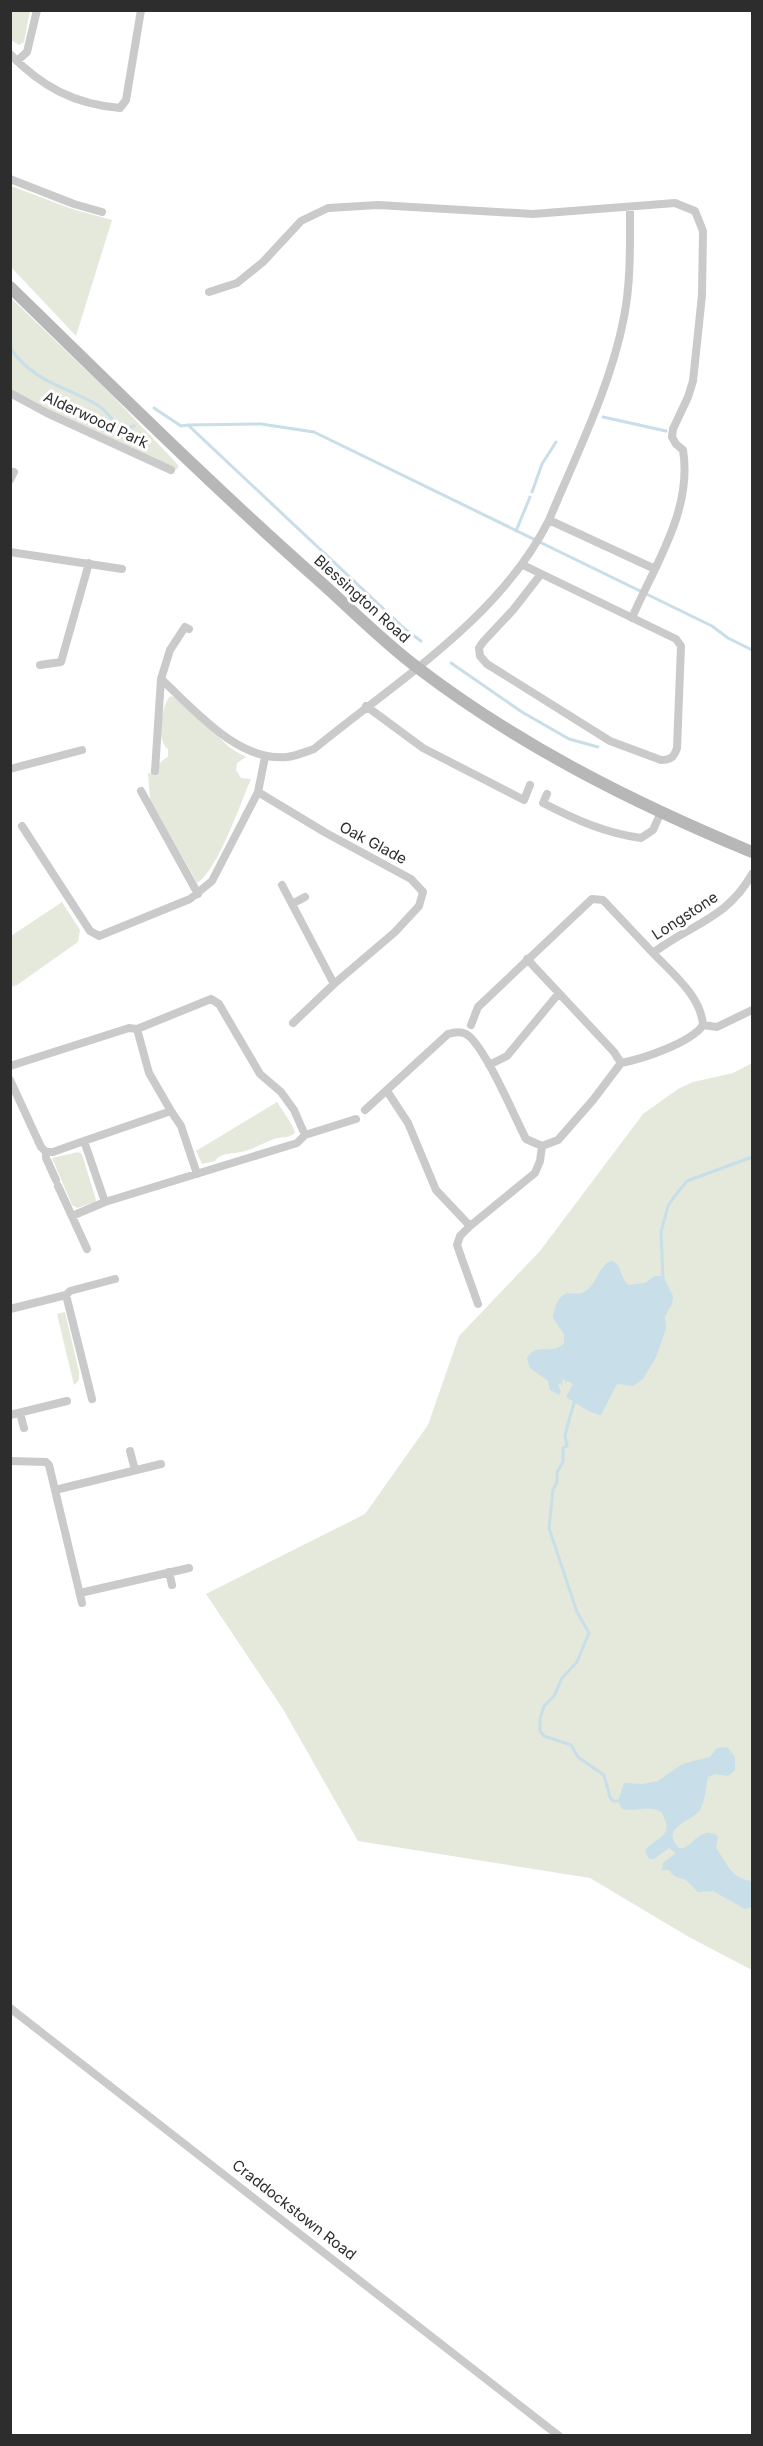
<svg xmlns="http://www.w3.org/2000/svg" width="763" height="2446" viewBox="0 0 763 2446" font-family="Inter,sans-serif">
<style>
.green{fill:#e4e9db}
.water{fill:#c8dee8}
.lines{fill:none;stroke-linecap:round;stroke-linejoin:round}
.stream{stroke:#c8dee8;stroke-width:3}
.street{stroke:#cacaca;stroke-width:8}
.secondary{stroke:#b7b7b7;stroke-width:12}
.labels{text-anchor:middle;stroke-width:6;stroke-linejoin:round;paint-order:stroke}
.street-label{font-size:15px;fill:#2d2d2d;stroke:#fff}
</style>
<rect width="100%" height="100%" fill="#fff"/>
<path class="green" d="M11 10 30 11 24 42 19 45 11 40Z
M11 186 72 209 112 220 76 336 11 267Z
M10 297 111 394 179 466 176 470 47 411 11 390Z
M170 696C189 699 212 731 226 744 232 750 239 753 246 757L237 763 236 770 241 778 251 779C241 802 217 872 197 883L150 799 148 774C157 769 159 761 168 757V749C156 741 161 707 170 696Z
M62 902 80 930 78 942 17 985 11 987V936Z
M752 1063V1970L689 1937 590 1878 358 1841 283 1709 206 1594 365 1514 428 1425 459 1336 540 1251 643 1114 678 1089 693 1082 733 1073Z
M277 1102 292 1125 295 1133C289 1138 284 1137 277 1138 264 1142 255 1149 241 1152 232 1154 222 1152 215 1161L202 1164 196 1151Z
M78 1152 82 1154 96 1200 95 1202 77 1208 72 1205 52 1158Z
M65 1312 79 1372V1380L74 1385 57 1314Z"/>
<path class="water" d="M611 1261C623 1263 619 1279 629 1285L645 1283 655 1276H663L673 1296 672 1304 665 1316 666 1329 656 1357 643 1379 633 1386 617 1384 601 1415C589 1414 577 1403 566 1397L573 1384 567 1381 565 1384V1379L562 1381V1386L560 1383 558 1385 561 1391 559 1395 550 1390 548 1381 530 1368 527 1359C535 1341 549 1356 564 1344V1334L553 1318C554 1311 556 1301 562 1296 568 1290 577 1296 584 1292 598 1284 597 1267 611 1261Z
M727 1747 735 1757V1770L728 1776 715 1774 708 1777C706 1787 705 1801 700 1810 691 1822 659 1828 679 1848H684C696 1842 702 1826 718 1836L716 1848C727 1863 731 1879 752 1881V1907L745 1909 713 1891 698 1892 686 1880 674 1876 669 1870H662L663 1863 676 1853 669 1848 654 1859H649L645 1851C655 1836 677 1838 661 1812 648 1804 636 1813 622 1809L618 1801 624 1783 643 1784 658 1781 682 1764 710 1757 717 1748Z"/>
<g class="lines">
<path class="stream" d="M10 348C36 384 64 385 99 406 107 411 113 422 121 429L134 426
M154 408 181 426 188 425 406 630 421 641
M603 417 666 431
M188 425 261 424 314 432 712 626 728 638 752 650
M532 492 542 464 556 442
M516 531 530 497
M451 663 522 712 569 739 598 747
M663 1279 661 1232 668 1206 674 1197 687 1181 752 1157
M575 1399 565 1435 567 1446 563 1448V1462L557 1472V1482L553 1490 549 1528 577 1612 589 1633 577 1662 562 1678 554 1696 544 1706 540 1719V1731L544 1736 571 1745 578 1757 604 1775 610 1797 613 1801H621"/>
<path class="street" d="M10 54C42 87 74 104 120 108L126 100 141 10
M17 61 27 52 37 10
M10 179 74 204 102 212
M630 207C630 244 631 281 624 317 611 386 576 455 549 520L655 569
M209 292 237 283 263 262 301 221 328 208 378 205 533 214 675 203 695 211 703 231 702 295 693 381 688 397 673 429 672 437 676 444 683 450C693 510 654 566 632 618
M10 393 47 413 171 470
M10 480 14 472
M10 552 122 569
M523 565 676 639 681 646 677 748C674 757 671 760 661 760L610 741 487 664 480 656 479 648 483 642 513 610 541 574
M189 629 185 627 170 650 161 679C195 710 238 762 287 757 296 756 305 752 314 749 397 681 500 618 549 520
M40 665 61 662 89 563
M366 706 423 748 524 800 530 785
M10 769 82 750
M155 771 161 679
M141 791 198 894
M258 792 326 833 411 879 423 892 419 906 395 932 334 984 293 1023
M547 794 543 803C576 820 605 833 641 838L653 830 661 812
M22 826 90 931 99 936 190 899 212 881 258 792 265 757
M752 874C727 919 691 924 653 953 672 973 701 996 703 1025L717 1027 752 1010
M282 885 334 984
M292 904 305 897
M527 959 614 1052 621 1063
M471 1025 478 1007 592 899 603 900 653 953
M137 1029 149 1073 171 1111
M489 1065 507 1056 559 993
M10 1066 129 1028 137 1029 211 999 219 1004 260 1074 281 1092 294 1110 305 1135 297 1143 105 1202 84 1141 53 1152H46
M10 1080 41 1147 46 1152V1158L56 1180
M387 1091 408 1123 436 1190 470 1226 460 1236 457 1245 478 1304
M365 1110 448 1034C454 1032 460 1031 466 1034 484 1044 515 1118 526 1139L542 1146
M305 1135 356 1119
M84 1141 171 1111 181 1126 197 1174
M58 1186 87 1249
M72 1216 105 1202
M470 1226 535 1173 540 1161 542 1146 558 1140 593 1100 621 1063C642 1059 691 1043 703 1025
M66 1295 92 1399
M10 1309 66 1295 70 1291 115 1279
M20 1413 24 1428
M10 1415 67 1401
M130 1451 135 1470
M10 1461 46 1462 49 1465 82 1603
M55 1490 161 1464
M169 1572 172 1585
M80 1593 189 1568
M10 2008 559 2436"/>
<path class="secondary" d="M10 287C111 385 210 484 315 577 349 607 382 641 418 668 520 746 634 803 752 852"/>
</g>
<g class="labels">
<g class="street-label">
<text transform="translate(96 420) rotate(25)" y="5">Alderwood Park</text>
<text transform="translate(362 599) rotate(42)" y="5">Blessington Road</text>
<text transform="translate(373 843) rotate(28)" y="5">Oak Glade</text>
<text transform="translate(685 916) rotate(-33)" y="5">Longstone</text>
<text transform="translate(294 2210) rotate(38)" y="5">Craddockstown Road</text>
</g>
</g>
<rect width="763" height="2446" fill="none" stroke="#2d2d2d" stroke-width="24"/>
</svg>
